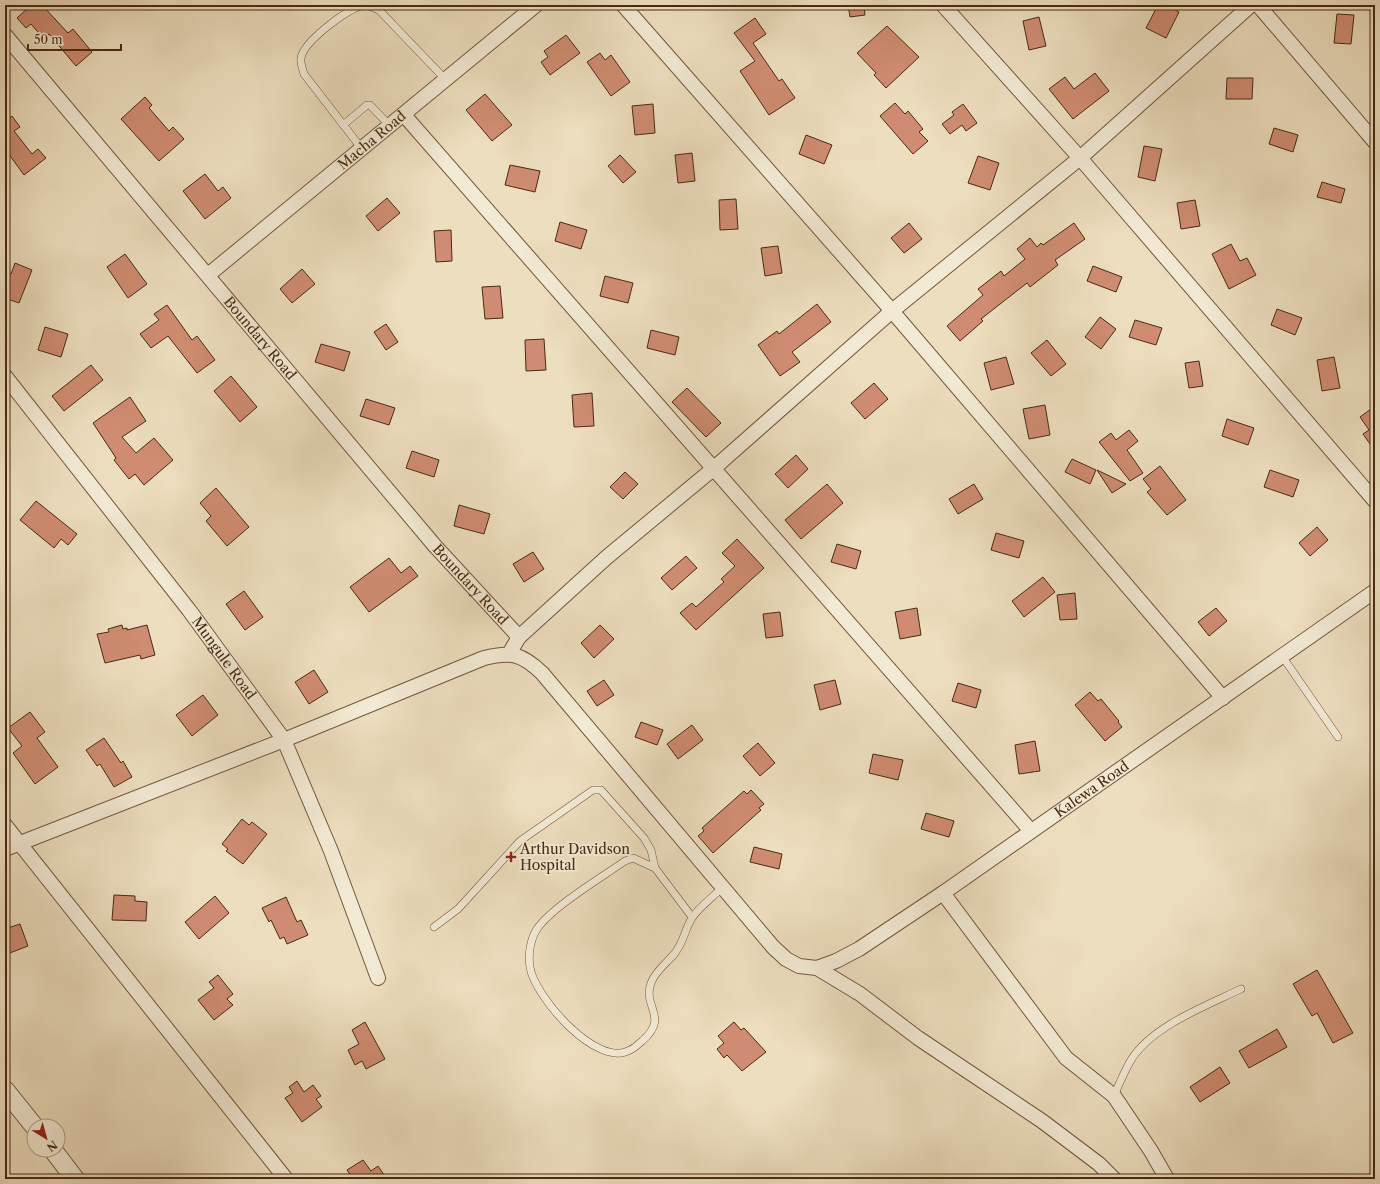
<svg xmlns="http://www.w3.org/2000/svg" width="1380" height="1184" viewBox="0 0 1380 1184" font-family="'Libre Caslon Text',serif">
<style>
.building{fill:#cf8c72;stroke:#492a11}
.lines{fill:none;stroke-linecap:round;stroke-linejoin:round}
.service-casing{stroke:#72573c;stroke-width:8}
.minor-casing{stroke:#72573c;stroke-width:16}
.tertiary-casing{stroke:#72573c;stroke-width:20}
.service{stroke:#f3ead5;stroke-width:7}
.minor{stroke:#f3ead5;stroke-width:14}
.tertiary{stroke:#f3ead5;stroke-width:18}
.poi-dot{fill:#8f2418;stroke:#f3ead5;stroke-width:1.5}
.labels{text-anchor:middle;stroke-width:4;stroke-linejoin:round;paint-order:stroke}
.street-label{font-size:14px;fill:#492a11;stroke:#f3ead5}
.poi-label{font-size:14px;fill:#492a11;stroke:#f3ead5;text-anchor:start}
</style>
<rect width="100%" height="100%" fill="#eddebf"/>
<filter id="stains"><feTurbulence type="fractalNoise" baseFrequency=".005" numOctaves="4"/><feColorMatrix values="0 0 0 0 .2 0 0 0 0 .09 0 0 0 0 .02 0 0 0 .5 -.17"/></filter>
<radialGradient id="worn" r=".72"><stop offset=".6" stop-color="#630" stop-opacity="0"/><stop offset="1" stop-color="#630" stop-opacity=".3"/></radialGradient>
<path class="building" d="M31 5H42L68 33 73 29 92 52 76 66 49 34 44 39 31 24 26 28 17 18Z
M848 5H864L865 15 850 17Z
M1158 5H1166L1179 12 1166 38 1146 28Z
M1337 14 1354 15 1351 44 1334 43Z
M1039 17 1046 46 1029 50 1023 21Z
M755 18 766 34 753 43 779 81 782 79 795 98 769 115 740 71 755 61 734 33Z
M887 26 919 57 886 88 874 75 876 73 857 53Z
M566 35 580 53 550 75 541 62 548 57 544 51Z
M600 53 605 60 611 55 630 82 611 96 587 62Z
M1095 73 1109 91 1073 119 1049 89 1065 77 1074 89Z
M1227 78H1253L1252 99H1226Z
M485 94 512 125 492 141 466 110Z
M145 97 152 105 149 108 169 131 173 127 184 139 159 161 121 119Z
M895 103 905 114 908 111 923 129 919 132 928 141 913 154 880 116Z
M653 104 655 133 635 135 632 106Z
M963 104 977 123 966 131 962 125 950 134 942 124 954 115 952 112Z
M12 116 20 127 14 131 32 154 38 149 46 158 24 175 5 149V119L6 121Z
M1274 128 1298 135 1293 152 1269 144Z
M806 135 832 145 824 164 799 154Z
M1144 146 1162 149 1155 181 1138 177Z
M692 153 695 181 678 183 675 155Z
M620 155 636 172 623 183 608 166Z
M978 156 999 163 990 190 968 183Z
M510 165 540 171 535 192 505 185Z
M205 174 218 191 223 187 231 198 205 219 183 191Z
M1322 182 1345 189 1341 203 1317 197Z
M387 198 400 213 378 231 366 216Z
M736 199 738 229 720 230 719 200Z
M1195 200 1200 226 1181 229 1177 203Z
M560 222 587 230 581 249 555 241Z
M909 223 922 239 904 253 891 238Z
M1074 223 1085 239 1055 260 1058 265 1030 287 1027 283 981 319 983 321 960 341 947 326 983 295 978 289 1001 271 1004 276 1025 259 1017 249 1030 238 1037 247 1041 243 1043 245Z
M451 230 452 261 436 262 434 231Z
M1231 244 1240 261 1247 258 1256 275 1229 289 1212 254Z
M778 246 782 273 765 276 761 248Z
M125 254 147 284 128 298 107 267Z
M15 263 32 270 19 303 5 298V272L11 274Z
M1093 266 1122 277 1116 292 1087 281Z
M302 269 315 284 292 303 280 289Z
M605 276 633 283 628 303 600 296Z
M500 286 503 318 485 319 482 287Z
M817 304 831 322 792 352 800 362 780 376 758 345 777 331 779 334Z
M167 305 192 340 197 336 215 360 197 373 168 336 151 348 140 334 159 320 154 314Z
M1277 309 1302 318 1295 335 1271 325Z
M1100 317 1116 329 1101 349 1085 337Z
M1135 320 1162 328 1156 345 1129 337Z
M386 324 398 342 386 350 374 332Z
M45 327 68 334 61 357 38 350Z
M651 330 679 337 675 355 647 348Z
M544 339 546 370 526 371 525 340Z
M1047 340 1066 364 1051 376 1031 353Z
M321 344 350 352 344 371 315 362Z
M1006 357 1014 384 991 390 984 363Z
M1334 357 1340 388 1322 391 1317 360Z
M1199 361 1203 386 1189 388 1185 363Z
M91 365 103 380 64 411 52 396Z
M231 376 257 407 240 422 214 391Z
M874 383 888 399 865 419 851 403Z
M687 388 721 423 706 437 672 402Z
M592 393 594 426 574 427 572 395Z
M130 397 146 421 122 437 136 453 154 438 173 460 144 485 135 474 129 479 114 460 116 458 93 423Z
M366 399 395 408 389 425 360 416Z
M1045 405 1050 435 1029 439 1023 409Z
M1371 409 1375 414V451L1363 434 1369 430 1360 417Z
M1227 419 1254 428 1248 445 1222 436Z
M1129 430 1138 441 1127 450 1143 473 1130 481 1099 442 1111 433 1116 440Z
M412 451 439 460 434 477 406 468Z
M796 455 808 469 788 488 775 474Z
M1072 459 1096 470 1090 484 1065 472Z
M1160 466 1186 500 1167 515 1147 492 1151 489 1143 479Z
M1097 470 1126 484 1112 493Z
M1270 470 1299 480 1293 497 1264 487Z
M625 472 638 484 623 499 610 487Z
M827 484 843 503 801 539 785 520Z
M974 484 983 499 958 514 949 499Z
M216 488 249 527 227 546 206 521 211 516 200 503Z
M36 501 77 534 68 545 61 539 54 548 20 520Z
M459 505 490 514 484 534 454 526Z
M1317 527 1328 540 1310 556 1299 543Z
M996 533 1024 541 1019 558 991 550Z
M737 539 764 568 696 630 680 613 692 603 696 607 724 582 721 579 735 566 722 553Z
M837 544 861 551 856 569 831 562Z
M533 552 544 569 524 582 513 564Z
M686 556 697 568 672 590 661 578Z
M389 558 401 573 410 566 418 576 369 612 350 587Z
M1043 577 1055 592 1024 617 1012 601Z
M244 591 263 617 245 630 226 604Z
M1075 593 1077 619 1060 620 1057 595Z
M917 608 921 635 900 639 895 612Z
M1216 608 1227 621 1209 636 1198 622Z
M780 612 783 636 766 638 763 614Z
M122 625 123 629 127 628V630L147 625 155 655 141 659 140 655 105 663 97 634 109 632 108 629Z
M600 625 614 639 594 658 581 643Z
M314 670 328 692 309 704 295 682Z
M604 680 614 695 597 706 587 691Z
M835 680 841 704 820 710 814 685Z
M958 683 981 690 976 708 952 701Z
M1090 692 1098 701 1101 699 1119 721 1118 722 1122 727 1105 741 1075 705Z
M203 695 218 715 192 736 176 715Z
M30 712 45 732 37 738 58 767 35 784 13 753 22 746 8 728Z
M641 722 663 730 657 745 635 737Z
M692 725 703 740 678 759 667 744Z
M104 738 121 763 123 761 132 777 114 787 100 764 97 766 86 750Z
M1035 741 1040 771 1019 774 1015 745Z
M758 743 775 763 760 776 743 756Z
M873 754 903 760 898 780 869 773Z
M751 790 764 804 759 808 761 810 713 853 698 836 704 831 702 828 744 791 747 794Z
M926 813 954 821 949 837 921 829Z
M242 819 249 825 252 822 267 834 243 864 226 851 228 849 222 844Z
M754 847 782 854 779 869 750 862Z
M114 895 135 896V901L147 902 146 921 112 920Z
M215 896 229 913 199 939 185 922Z
M286 897 297 922 301 920 308 935 287 944 284 937 280 939 271 920 269 922 262 908Z
M20 924 28 946 7 954 5 949V929Z
M1317 970 1353 1033 1333 1043 1317 1013 1312 1016 1293 984Z
M218 975 233 994 227 999 233 1005 214 1020 198 1000 214 988 209 982Z
M365 1022 385 1059 366 1069 362 1061 355 1065 348 1050 359 1044 352 1030Z
M734 1022 741 1030 744 1028 766 1052 742 1071 727 1055 724 1058 717 1049 724 1043 718 1036Z
M1277 1029 1287 1047 1249 1068 1239 1051Z
M1220 1067 1230 1083 1200 1102 1190 1087Z
M297 1081 304 1092 313 1085 321 1096 316 1099 322 1107 302 1122 285 1098 293 1093 289 1087Z
M363 1160 371 1171 378 1166 387 1179H353L347 1170Z"/>
<g class="lines">
<defs>
<path id="service" d="M366 5 379 10 446 80
M343 125 367 105H370L390 126
M362 149 304 74C303 69 300 64 301 58 304 41 347 9 364 5
M1282 656 1338 737
M655 868 633 858 625 861C602 877 552 907 537 929 530 940 528 955 530 967 534 996 597 1069 630 1050 635 1048 638 1044 642 1041 670 1017 642 1007 651 983 655 971 668 962 675 953 684 941 685 929 692 918 698 908 714 896 722 888
M434 927 458 909 520 841 593 790H601L644 838 651 850 655 868 692 917
M1114 1096C1119 1084 1124 1072 1131 1060 1152 1026 1206 1006 1241 989"/>
<g id="minor">
<path d="M623 5 892 311 1223 698"/>
<path d="M943 5 1080 158 1375 501"/>
<path d="M1258 5 1375 142"/>
<path id="s1" d="M5 35 435 546 519 637"/>
<path d="M404 115 1031 831"/>
<path id="s2" d="M208 275 536 5"/>
<path id="s3" d="M5 376 189 610 284 740 331 851 378 978"/>
<path d="M509 654 519 637 607 557 713 469 892 311 1080 158 1251 5"/>
<path d="M5 825 286 1179"/>
<path id="s4" d="M5 849 284 740 484 658C511 651 522 654 542 673L773 947 786 959 799 966 817 968 836 961 859 949 943 893 1375 591"/>
<path d="M943 893 1066 1058 1114 1096 1151 1151 1167 1179"/>
<path d="M817 968 860 994 918 1038 1042 1121 1099 1164 1114 1179"/>
</g>
<path id="tertiary" d="M5 1090 34 1126
M53 1150 75 1179"/>
</defs>
<use href="#service" class="service-casing"/>
<use href="#minor" class="minor-casing"/>
<use href="#tertiary" class="tertiary-casing"/>
<use href="#service" class="service"/>
<use href="#minor" class="minor"/>
<use href="#tertiary" class="tertiary"/>
</g>
<path class="poi-dot" d="M509 851h4v4h4v4h-4v4h-4v-4h-4v-4h4z"/>
<g class="labels">
<g class="street-label">
<text dy="5" stroke="none"><textPath href="#s2" startOffset="212">Macha Road</textPath></text>
<text dy="5" stroke="none"><textPath href="#s1" startOffset="396">Boundary Road</textPath></text>
<text dy="5" stroke="none"><textPath href="#s1" startOffset="720">Boundary Road</textPath></text>
<text dy="5" stroke="none"><textPath href="#s3" startOffset="357">Mungule Road</textPath></text>
<text dy="5" stroke="none"><textPath href="#s4" startOffset="1317">Kalewa Road</textPath></text>
</g>
<g class="poi-label">
<text x="520" y="854">Arthur Davidson<tspan x="520" dy="16">Hospital</tspan></text>
</g>
</g>
<rect width="1380" height="1184" fill="none" stroke="#eddebf" stroke-width="20"/>
<rect x="6" y="6" width="1368" height="1172" fill="none" stroke="#492a11" stroke-width="2"/>
<rect x="10" y="10" width="1360" height="1164" fill="none" stroke="#492a11"/>
<g transform="translate(46 1138) rotate(143)"><circle r="19" fill="#f3ead5" stroke="#af9d87"/>
<path d="M0-3L7 15L0 10L-7 15Z" fill="#8f2418"/>
<text y="-6" font-size="11" font-weight="bold" text-anchor="middle" fill="#492a11">N</text>
</g>
<path d="M28 44v6h93v-6" fill="none" stroke="#492a11" stroke-width="2"/>
<text x="34" y="44" font-size="12" fill="#492a11" stroke="#f3ead5" stroke-width="3" paint-order="stroke">50 m</text>
<rect width="100%" height="100%" filter="url(#stains)"/>
<rect width="100%" height="100%" fill="url(#worn)"/>
</svg>
